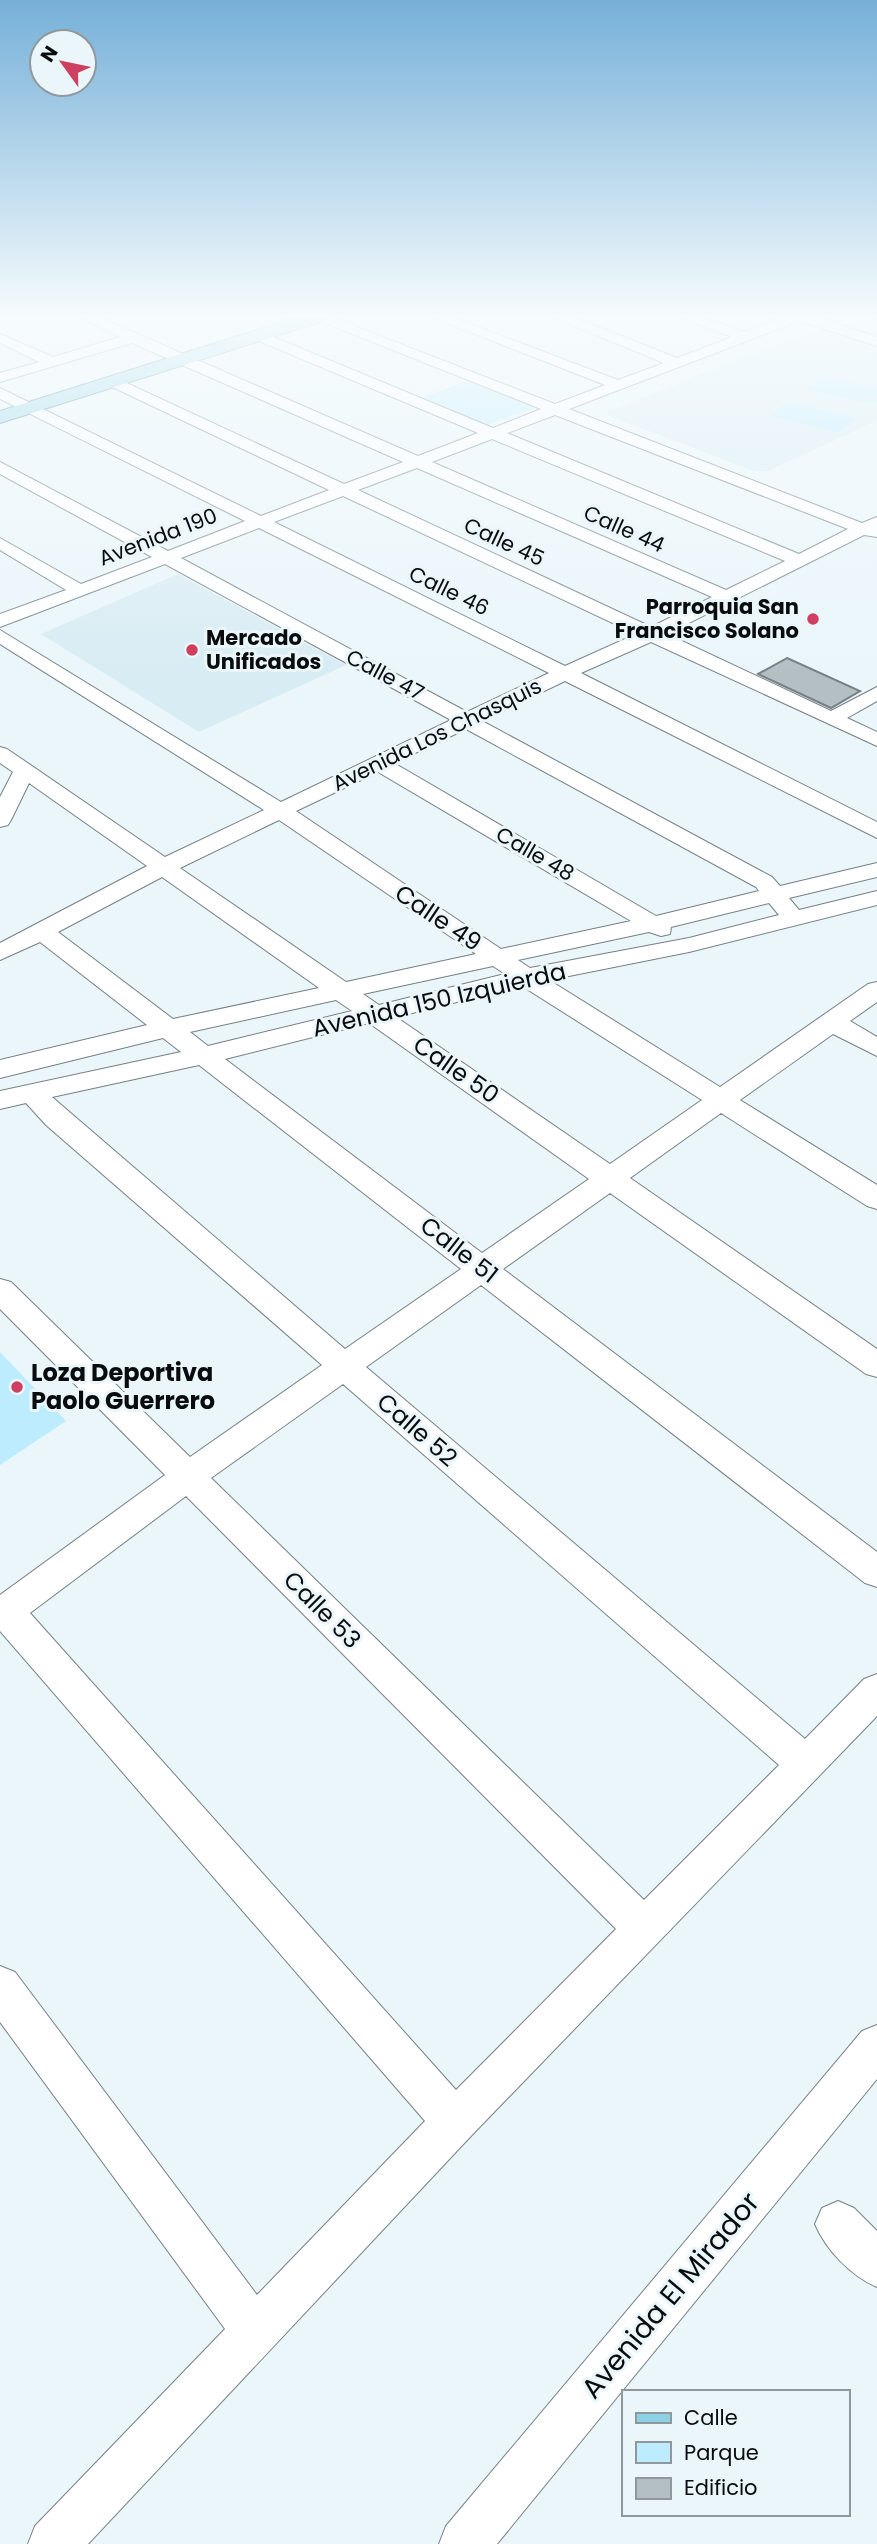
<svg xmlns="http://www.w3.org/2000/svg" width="877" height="2544" viewBox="0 0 877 2544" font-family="Poppins,sans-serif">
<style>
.built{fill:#d8ecf3}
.green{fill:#bcecfe}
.building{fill:#b4bfc3;stroke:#778185;stroke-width:2}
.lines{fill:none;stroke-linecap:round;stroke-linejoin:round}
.minor-casing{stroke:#768084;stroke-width:2}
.major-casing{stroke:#2c788f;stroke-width:2}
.minor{fill:#fff;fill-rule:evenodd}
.major{fill:#8cd1e5;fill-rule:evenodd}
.poi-dot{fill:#cf3f5f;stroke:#eaf6fa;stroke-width:2.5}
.labels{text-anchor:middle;stroke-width:6;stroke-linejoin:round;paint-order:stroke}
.far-street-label{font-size:21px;fill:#090c0e;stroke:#eaf6fa}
.far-poi-label{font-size:21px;font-weight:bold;fill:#090c0e;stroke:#eaf6fa;text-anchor:end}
.street-label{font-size:24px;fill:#090c0e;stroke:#eaf6fa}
.poi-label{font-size:24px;font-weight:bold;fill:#090c0e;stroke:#eaf6fa;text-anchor:start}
.near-street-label{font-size:28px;fill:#090c0e;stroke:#eaf6fa}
</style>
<rect width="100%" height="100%" fill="#eaf6fa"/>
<path class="built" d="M825 328 877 346V421L767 471H754L612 417 607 412 769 347 773 348Z
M178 574 346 665 199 732 41 634Z"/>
<path class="green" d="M822 377 877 388V401L874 404 806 390Z
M467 381 536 407 485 426 420 398Z
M788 402 857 418 838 433 769 416Z
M0 1352 66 1421 0 1465Z"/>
<path class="building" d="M787 658 860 691 831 708 758 674Z"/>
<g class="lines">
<defs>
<path id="minor" d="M74 315H94L418 456 478 433 254 339V333H264L493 428 541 409 305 315H326L555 404 605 385 426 315H447L618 380 664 363 547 315H568L677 358 732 337 672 315H694L745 332 788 315H810L877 337V346L799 321 569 409 862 523 877 517V537L864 535 667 634 831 711 877 687V701L847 718 877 732V746L651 642 581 673 877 822V838L565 681 482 721 772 877 780 886 877 863V877L789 898 799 910 877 891V905L689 952 549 980 720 1087 868 984 877 982V1002L850 1021 877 1037V1056L833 1034 740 1100 877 1185V1209L867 1206 721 1113 630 1178 877 1349V1377L866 1374 610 1193 503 1269 877 1552V1587L865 1583 481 1285 366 1367 805 1739 864 1679 877 1674V1716L470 2137 88 2544H28L35 2526 225 2329 0 2022V1966L15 1972 257 2295 425 2121 0 1631V1595L165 1475 0 1309V1279L11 1282 190 1457 322 1365 46 1125 26 1103 0 1109V1091L181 1052 163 1038 0 1078V1060L147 1025 40 942 0 960V943L147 866 29 783 11 820 8 825 0 827V797L13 772 0 763V747L7 749 165 857 264 810 0 644V630L281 802 451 720 165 564 0 627V614L66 590 0 550V538L81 584 152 557 0 474V462L168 551 245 521 0 399V388L261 516 329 490 108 385 105 382 108 379H118L344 484 403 462 132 343 0 382V373L39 362 0 343V334L53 357 120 337ZM555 415 848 529 799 554 507 433ZM492 439 785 561 726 590 432 462ZM417 468 712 597 651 627 358 490ZM343 496 636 634 565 666 274 522ZM259 528 549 673 467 712 181 558ZM466 729 756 887 759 891 656 916 394 763ZM378 772 631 921 501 949 296 811ZM279 820 476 954 346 982 180 868ZM162 877 319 988 173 1019 58 932ZM769 903 779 915 689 938 530 968 518 960 649 932 661 936 670 934 671 927ZM493 966 505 974 379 1005 363 994ZM522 986 702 1100 610 1164 396 1017ZM336 1000 352 1011 208 1046 190 1032ZM369 1023 589 1179 482 1253 225 1059ZM199 1065 461 1269 345 1349 52 1097ZM343 1384 779 1765 644 1900 211 1478ZM186 1496 616 1929 456 2090 30 1613Z
M877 2025V2079L497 2544H439L446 2526 862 2031Z
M838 2201 854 2208 877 2231V2287C851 2276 826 2250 815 2224L822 2208Z"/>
<path id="major" d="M305 315H332L330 319 0 423V411Z"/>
</defs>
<use href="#minor" class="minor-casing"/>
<use href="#major" class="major-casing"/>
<use href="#minor" class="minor"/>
<use href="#major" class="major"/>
</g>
<linearGradient id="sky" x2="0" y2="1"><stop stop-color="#75b0d8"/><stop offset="0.47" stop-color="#f6fbfd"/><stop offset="1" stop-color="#f6fbfd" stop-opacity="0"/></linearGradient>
<rect width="877" height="672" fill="url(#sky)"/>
<g class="poi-dot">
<circle cx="813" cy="619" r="7"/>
<circle cx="192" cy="650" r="7"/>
<circle cx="17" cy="1387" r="7"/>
</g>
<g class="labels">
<g class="far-street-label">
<text transform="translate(624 529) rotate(24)" y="7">Calle 44</text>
<text transform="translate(158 537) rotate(-21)" y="7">Avenida 190</text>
<text transform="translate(504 542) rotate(25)" y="7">Calle 45</text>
<text transform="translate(449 591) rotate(26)" y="7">Calle 46</text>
<text transform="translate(385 675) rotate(28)" y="7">Calle 47</text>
<text transform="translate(437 735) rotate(-26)" y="7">Avenida Los Chasquis</text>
<text transform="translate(535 854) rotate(30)" y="7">Calle 48</text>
</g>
<g class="far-poi-label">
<text x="799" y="614">Parroquia San<tspan x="799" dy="24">Francisco Solano</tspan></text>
<text x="206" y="645" text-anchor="start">Mercado<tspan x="206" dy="24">Unificados</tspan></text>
</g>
<g class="street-label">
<text transform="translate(438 918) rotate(34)" y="8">Calle 49</text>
<text transform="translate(439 1000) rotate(-13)" y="8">Avenida 150 Izquierda</text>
<text transform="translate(456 1070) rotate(35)" y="8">Calle 50</text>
<text transform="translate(459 1250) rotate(38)" y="8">Calle 51</text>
<text transform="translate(417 1430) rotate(41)" y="8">Calle 52</text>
<text transform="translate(322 1610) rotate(45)" y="8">Calle 53</text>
</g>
<g class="poi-label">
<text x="31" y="1381">Loza Deportiva<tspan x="31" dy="28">Paolo Guerrero</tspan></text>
</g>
<g class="near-street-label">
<text transform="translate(670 2295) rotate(-50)" y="10">Avenida El Mirador</text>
</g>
</g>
<rect x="622" y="2390" width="228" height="126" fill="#eaf6fa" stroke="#90989c" stroke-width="2"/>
<rect x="636" y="2413" width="35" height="10" fill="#8cd1e5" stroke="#90989c" stroke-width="2"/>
<text x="684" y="2425" font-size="21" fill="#090c0e">Calle</text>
<rect x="636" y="2442" width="35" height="21" fill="#bcecfe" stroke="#90989c" stroke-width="2"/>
<text x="684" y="2460" font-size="21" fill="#090c0e">Parque</text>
<rect x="636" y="2478" width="35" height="21" fill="#b4bfc3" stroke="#90989c" stroke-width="2"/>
<text x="684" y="2495" font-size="21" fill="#090c0e">Edificio</text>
<g transform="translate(63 63) rotate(303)"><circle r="33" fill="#eaf6fa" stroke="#90989c" stroke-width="2"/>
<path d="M0-5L12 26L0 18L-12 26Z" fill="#cf3f5f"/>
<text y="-10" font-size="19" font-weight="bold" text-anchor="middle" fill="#090c0e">N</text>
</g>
</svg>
